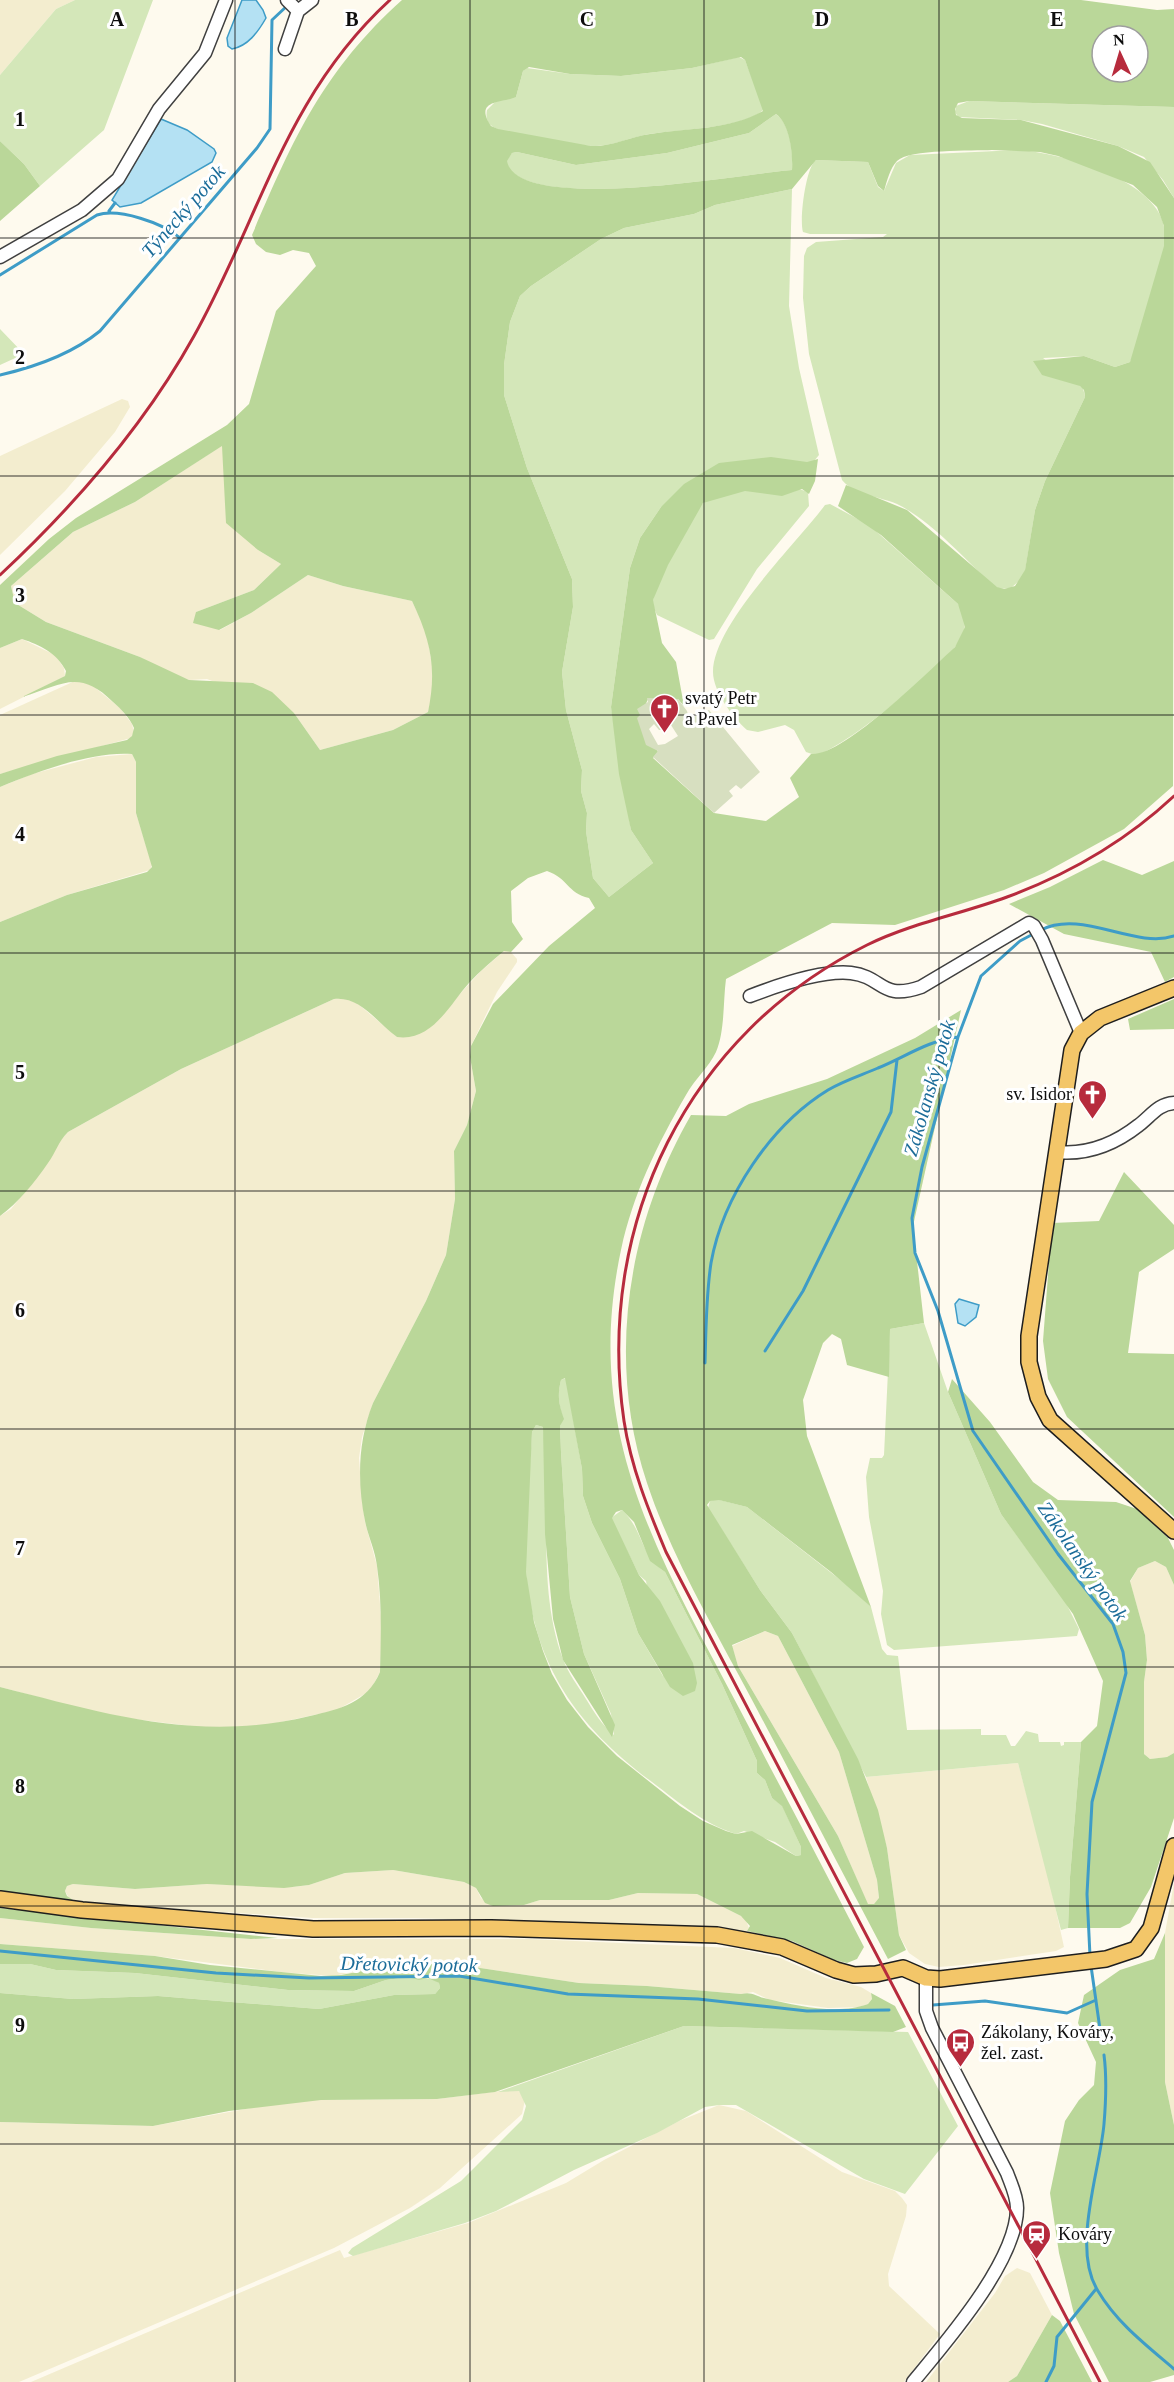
<svg xmlns="http://www.w3.org/2000/svg" width="1174" height="2382" viewBox="0 0 1174 2382" font-family="Georgia,serif">
<style>
.farmland{fill:#f3edcf}
.green{fill:#d4e7b9}
.forest{fill:#bad799;fill-rule:evenodd}
.cemetery{fill:#d7dfc0;fill-rule:evenodd}
.water{fill:#b4e1f3;stroke:#3e9cc7;stroke-width:1.5}
.lines{fill:none;stroke-linecap:round;stroke-linejoin:round}
.stream{stroke:#3e9cc7;stroke-width:3}
.minor-casing{stroke:#404040;stroke-width:15}
.major-casing{stroke:#1e1e1e;stroke-width:18}
.minor{stroke:#fff;stroke-width:12}
.major{stroke:#f3c669;stroke-width:15}
.rail{stroke:#b72b3d;stroke-width:3}
.grid{fill:none;stroke:#0d0d0d;stroke-width:1.5;stroke-opacity:0.55}
.labels{text-anchor:middle;stroke-width:6;stroke-linejoin:round;paint-order:stroke}
.poi-label{font-size:18px;fill:#0d0d0d;stroke:#fff;text-anchor:start}
.water-label{font-size:20px;font-style:italic;fill:#1b6c99;stroke:#fff}
.grid-label{font-size:20px;text-anchor:middle;font-weight:bold;fill:#0d0d0d;stroke:#fff;stroke-width:6;stroke-linejoin:round;paint-order:stroke}
</style>
<rect width="100%" height="100%" fill="#fefaee"/>
<path class="farmland" d="M0 0H75L56 9 0 75Z
M122 399 128 401 130 407 115 432 65 491 0 555V456Z
M223 445 258 550 281 564 254 590 196 612 220 630 251 613 308 575 343 586 412 601 426 630 435 681 428 712 393 730 320 750 294 713 207 679 189 680 169 673 140 657 46 622 15 603 11 586 73 532 135 502Z
M22 639 55 655 64 668 65 676 0 709V648Z
M77 680 87 681 120 708 132 724 134 732 131 738 0 774V715Z
M132 754 136 762V813L152 865 150 870 67 895 0 922V787L32 774 96 757Z
M509 950 517 959V962L497 992 471 1046 470 1057 476 1091 467 1125 454 1151 455 1199 446 1255 426 1301 373 1403 362 1437 359 1458 362 1499 365 1522 377 1566 382 1630 380 1672 370 1691 337 1710 263 1726 215 1729 109 1716 0 1687V1216L11 1209 46 1165 58 1143 68 1132 181 1069 334 999 343 998 357 1003 397 1037 417 1034 428 1029 480 972 504 951Z
M1155 1561 1166 1567 1174 1585V1753L1167 1757 1150 1759 1144 1754V1682L1147 1660 1145 1635 1130 1582 1138 1568Z
M765 1631 778 1636 839 1752 877 1880 879 1899 874 1904 868 1905 838 1836 738 1666 732 1646Z
M1018 1763 1048 1874 1064 1947 1056 1951 964 1965 939 1967 925 1964 909 1953 899 1935 887 1848 866 1777Z
M393 1870 464 1882 476 1888 481 1898 493 1906 524 1905 540 1900H609L638 1893 697 1894 745 1918 749 1928 747 1931 685 1926 414 1918H312L80 1902 69 1898 65 1891 67 1886 73 1884 135 1889 207 1884 293 1887 309 1885 345 1873Z
M1174 1883V2125L1165 2082 1163 2000 1165 1933Z
M0 1918 91 1928 251 1939H530L734 1948 780 1958 826 1978 861 1987 871 1993 872 1999 868 2004 859 2007 828 2008 770 2000 753 1992 741 1994 647 1986 579 1983 454 1964H399L332 1976 281 1972 155 1956 0 1944Z
M509 2090 519 2091 525 2100 522 2114 440 2188 410 2208 334 2248 19 2382H0V2122L153 2126 294 2100 437 2099Z
M719 2105 746 2111 842 2172 895 2191 902 2198 907 2205 906 2216 888 2274 889 2286 940 2334 904 2382H31L340 2250 344 2258 468 2223 566 2183 604 2160 679 2121Z
M1017 2268 1030 2273 1052 2315 1017 2376 1008 2382H926L995 2293 1005 2276Z"/>
<path class="green" d="M75 0H153L104 130 40 186 24 164 0 141V75L56 9Z
M739 57 745 60 764 109C748 128 674 130 649 134 631 137 613 146 595 146 578 146 503 136 492 126 486 122 486 115 487 110L496 101 516 97 523 71 527 68 570 74 621 76 692 68Z
M969 101 1174 107V198L1163 180 1144 157 1118 146 1042 124 1021 120 958 117 955 112 956 106Z
M776 114C791 125 793 153 792 170 748 173 517 216 506 161L512 153 517 152 576 165 667 153 749 133Z
M1019 150C1061 153 1163 180 1165 233 1166 254 1156 276 1150 296 1144 316 1141 344 1130 362L1115 367 1084 356 1043 358 1083 388 1085 397 1045 481 1035 510 1025 571 1020 580 1011 588 1000 589 993 585C963 558 933 522 897 504 879 496 855 496 842 480L809 354 803 298 804 256 807 248 816 242 883 237 887 234H810L803 232C799 220 806 166 816 160L868 162 878 187 884 191 896 163 910 155Z
M792 189 789 306 799 368 819 455 814 461 661 507 640 538 630 568 611 707 631 830 653 863 609 897 593 878 586 831 587 813 581 791 582 770 566 710 562 672 573 607 572 579 527 468 504 395V365L510 322 520 296 531 286 601 239 624 228 694 214 715 205Z
M0 329 24 354 0 365Z
M799 489 808 492 809 506 757 569 714 639 709 640 657 615C655 610 653 607 653 601 655 586 692 515 703 503 717 495 738 490 754 490 772 491 781 498 799 489Z
M830 504 869 525 958 604C964 613 967 624 963 635 953 659 841 752 815 755L806 752 794 730 785 725 758 732 747 730C733 718 713 691 713 672 713 624 797 543 825 505Z
M924 1323 948 1392 1001 1514 1065 1601 1079 1629 1077 1636 894 1650 887 1645 881 1614 883 1591 869 1517 866 1477 870 1458H882L884 1455 890 1329Z
M566 1378 582 1469 583 1496 592 1523 620 1579 638 1633 663 1676 646 1581 639 1575 611 1518 622 1510C644 1531 638 1551 665 1572L722 1684 757 1761V1773L765 1780 772 1798 782 1805 801 1847V1855L796 1856 775 1842 744 1831 736 1834C702 1823 680 1803 652 1782 578 1727 535 1668 526 1573 522 1527 530 1478 532 1432L536 1425 543 1427C552 1502 536 1587 563 1659 568 1673 578 1686 586 1699 594 1712 602 1725 614 1735L611 1714 584 1654 570 1597 561 1452 560 1426 563 1419C559 1404 557 1395 561 1380Z
M716 1499 747 1507 852 1589 871 1607 882 1649 887 1655 898 1656 907 1730 981 1729V1735H1006L1011 1746H1015L1026 1731 1038 1734 1039 1742H1060L1061 1746 1064 1745V1742H1081L1070 1877 1068 1928 1061 1930 1018 1763 866 1777 792 1633 760 1590 708 1508 710 1501Z
M0 1964H30L56 1970 135 1973 288 1990 354 1991 386 1980 408 1977 432 1979 439 1983 440 1988 435 1994 394 1995 319 2009 158 1996 73 1999 0 1993Z
M684 2026 908 2032 958 2126 905 2194 864 2179 736 2105H719L705 2107 657 2133 574 2170 496 2211 465 2223 353 2256 348 2253 352 2248 461 2181 522 2120 526 2106 519 2091 498 2092Z"/>
<path class="forest" d="M402 0H1081L1157 10 1174 9V107L969 101 958 103 955 109 956 115 962 118 1021 120 1118 146 1150 162 1174 198 1173 786 1124 829 1044 873 1004 890 895 925 832 923 726 979C723 1001 725 1031 716 1052 709 1067 694 1080 686 1095 657 1145 633 1194 621 1250 582 1433 658 1554 739 1708 781 1788 823 1867 864 1947L857 1959 847 1963 834 1960 792 1941 747 1931 750 1926 741 1916 697 1894 638 1893 609 1900H540L524 1905 493 1906 485 1903 476 1888 464 1882 393 1870 345 1873 309 1885 284 1888 207 1884 135 1889 73 1884 67 1886 65 1891 67 1896 73 1900 67 1901 0 1891V1687C108 1714 198 1743 310 1716 340 1709 367 1703 380 1672 381 1636 382 1601 377 1566 375 1550 368 1536 365 1521 357 1481 358 1441 373 1403L426 1301 446 1255 455 1199 454 1151 467 1125 476 1091 470 1057 471 1046 493 1004 549 946 595 908 589 898C567 893 568 878 547 871L528 878 511 891 512 922 523 939 511 952 504 951C492 961 480 971 469 983 450 1004 432 1042 397 1037 377 1023 361 996 334 999L181 1069 68 1132C58 1142 56 1152 48 1163 35 1182 18 1203 0 1216V922L67 895 147 872 152 867 136 813V762L132 754C91 751 37 772 0 787V774L57 756 127 740 132 736 134 728C130 718 121 709 113 702 79 668 62 685 22 697L65 676 66 671C57 653 40 645 22 639L0 648V585L49 539 76 518 227 425 249 404 276 311 316 266 309 253 293 250 280 255 266 252 256 244 252 235C293 139 323 71 402 0ZM1102 36H1138V72H1102ZM741 57 745 60 763 111C729 130 688 128 650 134 630 137 611 147 591 146L498 129 491 126C473 99 503 103 516 97L523 71 529 67 570 74 621 76 692 68ZM776 114C790 124 793 154 792 170 748 173 517 216 507 161L512 153 517 152 576 165 667 153 749 133ZM992 150 1040 152 1058 156 1133 185 1157 207 1164 226V246L1130 362 1115 367 1084 356 1033 361 1042 375 1080 386 1084 390 1085 397 1045 481 1035 510 1025 570 1015 586 1004 589 997 587 907 510 846 485 838 506 881 535 958 604 965 627 955 647C930 670 843 757 811 754L790 778 799 797 766 821 714 813 653 758 658 752 641 715 648 699H678L684 706 676 662 662 643 653 600 668 565 703 503 745 491 782 496 802 489 809 494 815 481 818 459 807 462 771 457 719 463 684 484 661 507 640 538 630 568 611 707 619 774 631 830 653 863 609 897 593 878 586 831 587 813 581 791 582 770 566 710 562 672 573 607 572 579 527 468 504 395V365L510 322 520 296 531 286 601 239 624 228 694 214 715 205 792 189 816 160 868 162 878 186 884 191C887 181 890 168 897 161 909 149 973 151 992 150ZM222 446 226 523 258 550 281 564 254 590 196 612 193 623 219 630 251 613 308 575 343 586 412 601C431 641 437 669 428 712L393 730 320 750 294 713 272 692 253 683 189 680 140 657 46 622 15 603 11 586 73 532 135 502ZM565 1378 582 1469 583 1496 592 1523 620 1579 638 1633 670 1687 683 1696 695 1691 697 1683 693 1663 660 1601 639 1575 612 1518 616 1512 622 1510 634 1522 650 1561 665 1572 722 1684 757 1761V1773L765 1780 772 1798 782 1806 801 1847V1855L796 1856 752 1831 736 1834 726 1831 703 1821 680 1806 617 1756 588 1727 567 1700 552 1674 543 1651 534 1622 526 1572 532 1432 536 1425 543 1427 545 1534 553 1619 563 1660 612 1737 615 1725 584 1654 570 1597 561 1452 560 1426 564 1419C559 1404 557 1396 561 1380Z
M0 141 24 164 40 186 0 221Z
M1103 860 1142 875 1174 861V977L1165 982 1151 952 1064 934 1009 904 1050 887Z
M1174 999V1029L1130 1030 1128 1019Z
M961 1010 913 1226 924 1323 890 1329 889 1377 847 1365 841 1339 832 1334 823 1343 803 1400 807 1436 871 1607 831 1572 747 1507 719 1500 710 1501 707 1505 760 1590 792 1633 858 1759 878 1810 887 1848 899 1935 906 1950 888 1959C842 1872 797 1785 751 1698 714 1628 672 1558 647 1483 606 1360 627 1226 691 1115L726 1116 749 1104 827 1079 915 1038ZM765 1631 778 1636 839 1752 877 1880 879 1898 874 1904H868L838 1836 738 1666 732 1645Z
M1124 1172 1174 1225V1249L1139 1272 1128 1353 1174 1354V1517L1067 1417 1048 1379 1043 1341 1052 1223 1099 1221Z
M952 1379 990 1422 1033 1482 1058 1500 1116 1502 1137 1509 1168 1538 1174 1550V1585L1166 1567 1155 1561 1138 1568 1130 1581 1145 1635 1147 1660 1144 1682V1754L1150 1759 1167 1757 1174 1753V1818L1151 1887 1130 1923 1120 1928H1068L1070 1877 1081 1742 1097 1726 1103 1681 1073 1614 1001 1514 948 1392Z
M0 1908 278 1938 251 1939 91 1928 0 1918Z
M1165 1933V2082L1174 2125V2375L1150 2382H1109L1074 2314 1059 2253 1050 2193 1065 2121 1079 2100 1094 2085 1096 2062 1078 2023 1084 1995 1120 1970 1154 1959Z
M0 1944 155 1956 210 1965 321 1976 341 1975 399 1964H454L579 1983 647 1986 741 1994C753 1991 756 1997 768 1999 797 2006 839 2015 868 2004L872 1999 871 1993 895 2006 906 2027 893 2032 684 2026 495 2092 437 2099 321 2100 229 2111 153 2126 0 2122V1993L73 1999 158 1996 319 2009 394 1995 435 1994 440 1988 439 1983 428 1978 419 1980 408 1977 386 1980 354 1991 288 1990 135 1973 56 1970 30 1964H0Z
M1052 2315 1060 2321 1092 2382H1008L1017 2376Z"/>
<path class="cemetery" d="M647 698 678 699 687 711 689 719 709 710 760 772 741 789 736 785 729 791 733 796 714 813 653 757 658 751 646 745 637 718 640 715 637 709 648 702ZM669 722 678 736 665 744 658 745 649 729 654 724 659 730H664V725Z"/>
<path class="water" d="M242 0H256L263 10 266 18C258 32 248 46 232 49L228 46 227 38Z
M161 119 187 130 214 149 216 153 212 162 141 203 120 207 112 200Z
M959 1299 979 1305 976 1317 965 1326 958 1323 955 1304Z"/>
<g class="lines">
<path class="stream" d="M109 211 115 203
M0 275 97 215C119 208 163 223 180 238
M0 375C35 367 72 354 100 331L257 148 270 129 272 20 288 5
M1041 930C1082 909 1134 949 1174 936
M1035 933 1020 941 981 976 958 1037 922 1167 912 1218 915 1253 938 1311 973 1431 1058 1554 1113 1624 1123 1652 1126 1673 1092 1802 1087 1894 1090 1956
M765 1351 803 1291 891 1112 897 1060
M705 1363C706 1329 706 1296 711 1263 723 1196 771 1125 828 1090 843 1081 862 1075 878 1068 905 1057 929 1040 958 1037
M0 1951 216 1973 309 1978 459 1976 568 1994 698 1999 807 2011 889 2010
M1091 1966 1102 2043
M933 2005 985 2001 1067 2013 1096 2000
M1104 2055C1107 2078 1106 2100 1104 2124 1100 2171 1071 2248 1098 2291 1117 2323 1146 2345 1174 2369
M1046 2382 1054 2366 1057 2337 1096 2289"/>
<defs>
<path id="minor" d="M298 11 312 0
M285 49 298 11 287 0
M0 257 82 210 118 179 159 109 205 53 226 0
M750 996C776 986 823 970 851 973 884 977 880 1001 921 987L1029 923 1034 926 1042 940 1081 1033
M1057 1152C1088 1155 1115 1144 1139 1125 1151 1116 1158 1104 1174 1103
M913 2382C946 2342 1017 2261 1017 2208 1017 2196 1011 2184 1007 2173L932 2028 926 2011V1978"/>
<path id="major" d="M1174 988 1100 1018 1081 1033 1072 1050 1029 1336V1362L1038 1397 1050 1420 1174 1531
M0 1899 82 1910 313 1929 491 1928 717 1935 782 1947 836 1970 854 1975 876 1974 903 1968 926 1978 940 1979 1106 1959 1136 1949 1151 1928 1174 1846"/>
</defs>
<use href="#minor" class="minor-casing"/>
<use href="#major" class="major-casing"/>
<use href="#minor" class="minor"/>
<use href="#major" class="major"/>
<path class="rail" d="M0 575C75 505 144 426 194 336 261 216 285 96 390 0
M1100 2382 666 1552C648 1509 631 1467 624 1421 595 1224 688 1034 867 945 912 923 961 914 1007 897 1069 874 1126 841 1174 796"/>
</g>
<path class="grid" d="M235 0V2382M470 0V2382M704 0V2382M939 0V2382M0 238H1174M0 476H1174M0 715H1174M0 953H1174M0 1191H1174M0 1429H1174M0 1667H1174M0 1906H1174M0 2144H1174"/>
<defs>
<symbol id="church-pin" viewBox="-11 -11 22 30"><path d="M0 17L-7.5 6A9.5 9.5 0 1 1 7.5 6Z" fill="#b72b3d" stroke="#fff"/><path d="M-1.2-6h2.4v3.5h3.3v2.4h-3.3V6h-2.4V-.1h-3.3v-2.4h3.3Z" fill="#fff"/></symbol>
<symbol id="bus-pin" viewBox="-11 -11 22 30"><path d="M0 17L-7.5 6A9.5 9.5 0 1 1 7.5 6Z" fill="#b72b3d" stroke="#fff"/><path d="M-5-6H5V4H4V6H2V4H-2V6H-4V4H-5ZM-3.5-4V0h7V-4ZM-3.5 1.2v1.5H-2V1.2ZM2 1.2v1.5H3.5V1.2Z" fill="#fff"/></symbol>
<symbol id="station-pin" viewBox="-11 -11 22 30"><path d="M0 17L-7.5 6A9.5 9.5 0 1 1 7.5 6Z" fill="#b72b3d" stroke="#fff"/><path d="M-3-6H3Q5-6 5-4V2Q5 4 3 4L4.5 6H3L1.5 4h-3L-3 6H-4.5L-3 4Q-5 4-5 2V-4Q-5-6-3-6ZM-3.5-4v3h7v-3ZM-3.5 1v1.5H-2V1ZM2 1v1.5H3.5V1Z" fill="#fff"/></symbol>
</defs>
<g fill-rule="evenodd">
<use href="#church-pin" x="648" y="692" width="33" height="45"/>
<use href="#church-pin" x="1076" y="1078" width="33" height="45"/>
<use href="#bus-pin" x="944" y="2026" width="33" height="45"/>
<use href="#station-pin" x="1020" y="2218" width="33" height="45"/>
</g>
<g class="labels">
<g class="poi-label">
<text x="685" y="704">svatý Petr<tspan x="685" dy="21">a Pavel</tspan></text>
<text x="1072" y="1100" text-anchor="end">sv. Isidor</text>
<text x="981" y="2038">Zákolany, Kováry,<tspan x="981" dy="21">žel. zast.</tspan></text>
<text x="1058" y="2240">Kováry</text>
</g>
<g class="water-label">
<text transform="translate(183 211) rotate(-49)" y="7">Týnecký potok</text>
<text transform="translate(929 1088) rotate(-74)" y="7">Zákolanský potok</text>
<text transform="translate(1083 1561) rotate(55)" y="7">Zákolanský potok</text>
<text transform="translate(409 1964) rotate(1)" y="7">Dřetovický potok</text>
</g>
</g>
<g class="grid-label">
<text x="117" y="26">A</text>
<text x="352" y="26">B</text>
<text x="587" y="26">C</text>
<text x="822" y="26">D</text>
<text x="1057" y="26">E</text>
<text x="20" y="126">1</text>
<text x="20" y="364">2</text>
<text x="20" y="602">3</text>
<text x="20" y="841">4</text>
<text x="20" y="1079">5</text>
<text x="20" y="1317">6</text>
<text x="20" y="1555">7</text>
<text x="20" y="1793">8</text>
<text x="20" y="2032">9</text>
</g>
<g transform="translate(1120 54) rotate(356)"><circle r="28" fill="#ffffff" stroke="#9e9e9e" stroke-width="1.5"/>
<path d="M0-4.5L10 22L0 15L-10 22Z" fill="#b72b3d"/>
<text y="-9" font-size="16" font-weight="bold" text-anchor="middle" fill="#0d0d0d">N</text>
</g>
</svg>
